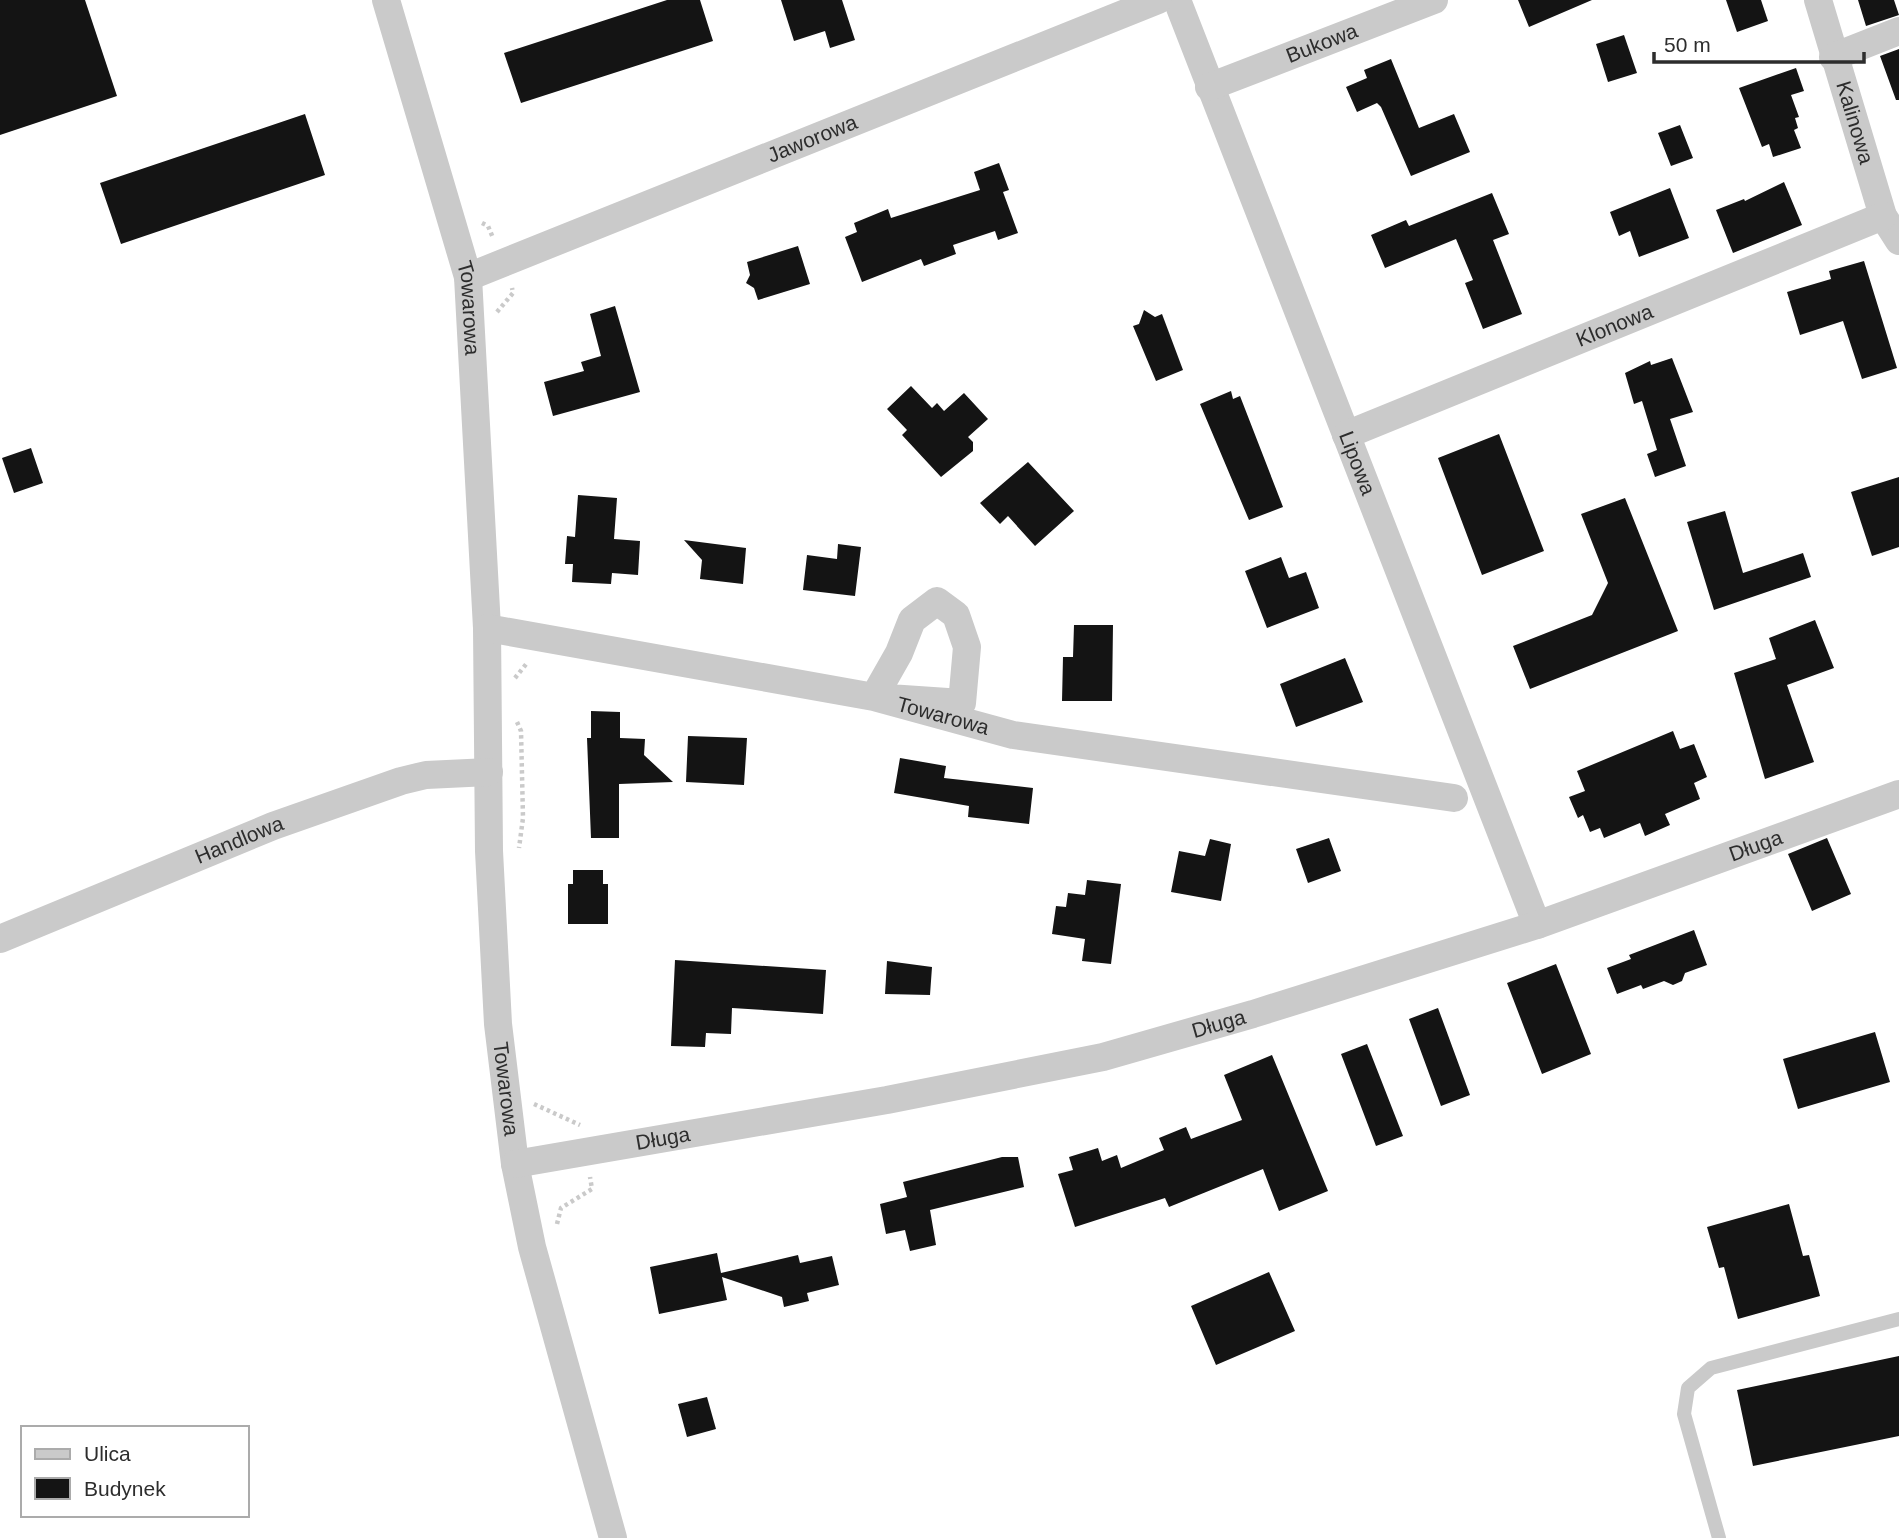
<svg xmlns="http://www.w3.org/2000/svg" width="1899" height="1538" viewBox="0 0 1899 1538" font-family="Arial,sans-serif">
<style>
.building{fill:#141414}
.lines{fill:none;stroke-linecap:round;stroke-linejoin:round}
.path{stroke:#cacaca;stroke-width:4.5;stroke-dasharray:3.5 3.5;stroke-linecap:butt}
.service{stroke:#cacaca;stroke-width:14}
.minor{stroke:#cacaca;stroke-width:28}
.labels{text-anchor:middle;stroke-width:7;stroke-linejoin:round;paint-order:stroke}
.street-label{font-size:21px;fill:#2d2d2d;stroke:#fff}
</style>
<rect width="100%" height="100%" fill="#fff"/>
<path class="building" d="M0 0H85L117 96 0 135Z
M667 0H700L713 41 521 103 504 53Z
M781 0H842L855 40 830 48 825 31 794 41Z
M1518 0H1592L1529 27Z
M1726 0H1761L1768 21 1737 32Z
M1858 0H1894L1899 15 1866 26Z
M1624 35 1637 73 1608 82 1596 44Z
M1899 49V100H1896L1880 56Z
M1391 59 1419 128 1454 114 1470 152 1411 176 1381 107 1377 103 1357 112 1346 87 1367 78 1364 70Z
M1796 68 1804 91 1791 95 1799 117 1795 118 1798 128 1794 130 1801 148 1773 157 1769 144 1762 147 1739 88Z
M305 114 325 175 121 244 100 183Z
M1680 125 1693 158 1671 166 1658 133Z
M999 163 1009 190 1003 192 1018 233 998 240 995 231 953 245 956 254 924 266 921 259 862 282 845 237 857 232 854 223 888 209 891 218 980 190 974 172Z
M1784 182 1802 225 1733 253 1716 210 1744 199 1745 201Z
M1670 188 1689 238 1639 257 1630 231 1619 236 1610 212Z
M1492 193 1509 234 1493 240 1522 314 1483 329 1465 283 1473 280 1456 239 1385 268 1371 235 1406 220 1409 226Z
M798 246 810 284 758 300 754 288 746 283 750 275 747 262Z
M1864 261 1897 368 1862 379 1843 321 1800 335 1787 292 1831 279 1829 271Z
M615 306 640 392 553 416 544 382 584 371 581 362 601 356 590 314Z
M1144 310 1155 317 1162 314 1183 370 1156 381 1133 326 1139 324Z
M1672 358 1693 412 1670 419 1686 466 1655 477 1647 454 1657 450 1642 401 1634 404 1625 373 1650 361 1651 365Z
M911 386 932 408 937 403 944 411 964 393 988 419 968 437 973 442V451L941 477 902 435 907 430 887 409Z
M1231 391 1233 399 1240 396 1283 507 1249 520 1200 404Z
M1499 434 1544 551 1482 575 1438 458Z
M31 448 43 483 14 493 2 458Z
M1028 462 1074 511 1035 546 1008 516 1000 524 980 503Z
M1899 477V547L1872 556 1851 492Z
M578 495 617 498 614 539 640 541 638 575 612 573 611 584 572 582 573 564H565L567 536 575 537Z
M1625 498 1678 631 1530 689 1513 646 1592 615 1608 583 1581 514Z
M1725 511 1743 573 1803 553 1811 577 1714 610 1687 522Z
M684 540 746 548 743 584 700 579 702 560Z
M838 544 861 547 855 596 803 590 807 555 837 559Z
M1281 557 1289 578 1306 572 1319 608 1267 628 1245 571Z
M1815 620 1834 668 1787 685 1814 762 1765 779 1734 673 1776 659 1769 638Z
M1074 625H1113L1112 701H1062L1063 657H1073Z
M1345 658 1363 702 1296 727 1280 684Z
M591 711 620 712V738L645 739 644 755 673 782 619 784V838H591L587 738H591Z
M1673 731 1680 749 1694 744 1707 777 1694 783 1700 799 1665 814 1670 825 1645 836 1640 823 1604 838 1600 828 1590 832 1583 815 1578 818 1569 797 1585 791 1577 771Z
M688 736 747 738 744 785 686 782Z
M900 758 946 766 944 778 1033 788 1029 824 968 817 969 806 894 793Z
M1329 838 1341 871 1308 883 1296 849Z
M1827 838 1851 894 1812 911 1788 854Z
M1210 839 1231 844 1221 901 1171 892 1179 851 1205 856Z
M573 870H603V884H608V924H568V884H573Z
M1087 880 1121 884 1111 964 1082 961 1085 939 1052 934 1056 906 1066 907 1068 893 1085 895Z
M1694 930 1707 965 1685 973 1682 981 1673 985 1664 981 1643 989 1641 985 1617 994 1607 968 1631 959 1629 955Z
M675 960 826 970 823 1014 732 1008 731 1034 706 1033 705 1047 671 1046Z
M887 961 932 967 930 995 885 994Z
M1556 964 1591 1054 1542 1074 1507 983Z
M1438 1008 1470 1095 1441 1106 1409 1019Z
M1875 1032 1890 1082 1798 1109 1783 1059Z
M1367 1044 1403 1136 1376 1146 1341 1054Z
M1272 1055 1328 1191 1279 1211 1263 1169 1169 1207 1165 1198 1075 1227 1058 1174 1073 1170 1069 1157 1098 1148 1102 1161 1117 1155 1121 1168 1164 1150 1159 1138 1186 1127 1191 1139 1242 1120 1224 1075Z
M1002 1157H1018L1024 1187 930 1210 936 1245 910 1251 905 1230 886 1234 880 1204 907 1197 903 1182Z
M1789 1204 1803 1256 1809 1255 1820 1296 1738 1319 1724 1267 1719 1268 1707 1227Z
M717 1253 721 1273 798 1255 800 1263 832 1256 839 1285 807 1293 809 1301 784 1307 782 1297 722 1277 727 1300 659 1314 650 1267Z
M1269 1272 1295 1331 1216 1365 1191 1306Z
M1899 1356V1436L1753 1466 1737 1390Z
M707 1397 716 1429 687 1437 678 1404Z"/>
<g class="lines">
<path class="path" d="M482 223 488 226 493 238
M497 312 513 293 512 288
M515 678 527 663
M517 722 521 731 523 818 519 848
M534 1104 580 1125
M557 1224 561 1208 592 1189 590 1177"/>
<path class="service" d="M1719 1538 1684 1414 1688 1388 1711 1368 1899 1319"/>
<g class="minor">
<path id="s1" d="M386 0 468 277 487 628 489 851 498 1024 515 1164 532 1247 613 1538"/>
<path id="s2" d="M1177 0 1537 925"/>
<path id="s3" d="M1818 0 1883 216 1899 241"/>
<path d="M1833 57 1899 31"/>
<path id="s4" d="M1209 87 1434 0"/>
<path id="s5" d="M468 277 1158 0"/>
<path id="s6" d="M1346 435 1883 216"/>
<path id="s7" d="M487 628 874 697 962 703 967 647 956 615 937 601 912 620 899 653 874 697 1013 735 1454 798"/>
<path id="s8" d="M0 939 273 826 401 781 426 775 489 772"/>
<path id="s9" d="M515 1164 887 1100 1103 1057 1253 1014 1537 925 1899 794"/>
</g>
</g>
<g class="labels">
<g class="street-label">
<text dy="7" stroke="none"><textPath href="#s4" startOffset="121">Bukowa</textPath></text>
<text dy="7" stroke="none"><textPath href="#s3" startOffset="128">Kalinowa</textPath></text>
<text dy="7" stroke="none"><textPath href="#s5" startOffset="371">Jaworowa</textPath></text>
<text dy="7" stroke="none"><textPath href="#s1" startOffset="320">Towarowa</textPath></text>
<text dy="7" stroke="none"><textPath href="#s6" startOffset="290">Klonowa</textPath></text>
<text dy="7" stroke="none"><textPath href="#s2" startOffset="497">Lipowa</textPath></text>
<text dy="7" stroke="none"><textPath href="#s7" startOffset="784">Towarowa</textPath></text>
<text dy="7" stroke="none"><textPath href="#s8" startOffset="259">Handlowa</textPath></text>
<text dy="7" stroke="none"><textPath href="#s9" startOffset="1284">Długa</textPath></text>
<text dy="7" stroke="none"><textPath href="#s9" startOffset="718">Długa</textPath></text>
<text dy="7" stroke="none"><textPath href="#s1" startOffset="1102">Towarowa</textPath></text>
<text dy="7" stroke="none"><textPath href="#s9" startOffset="150">Długa</textPath></text>
</g>
</g>
<rect x="21" y="1426" width="228" height="91" fill="#ffffff" stroke="#ababab" stroke-width="2"/>
<rect x="35" y="1449" width="35" height="10" fill="#cacaca" stroke="#ababab" stroke-width="2"/>
<text x="84" y="1461" font-size="21" fill="#2d2d2d">Ulica</text>
<rect x="35" y="1478" width="35" height="21" fill="#141414" stroke="#ababab" stroke-width="2"/>
<text x="84" y="1496" font-size="21" fill="#2d2d2d">Budynek</text>
<path d="M1654 52v10h210v-10" fill="none" stroke="#2d2d2d" stroke-width="3.5"/>
<text x="1664" y="52" font-size="21" fill="#2d2d2d" stroke="#ffffff" stroke-width="5" paint-order="stroke">50 m</text>
</svg>
